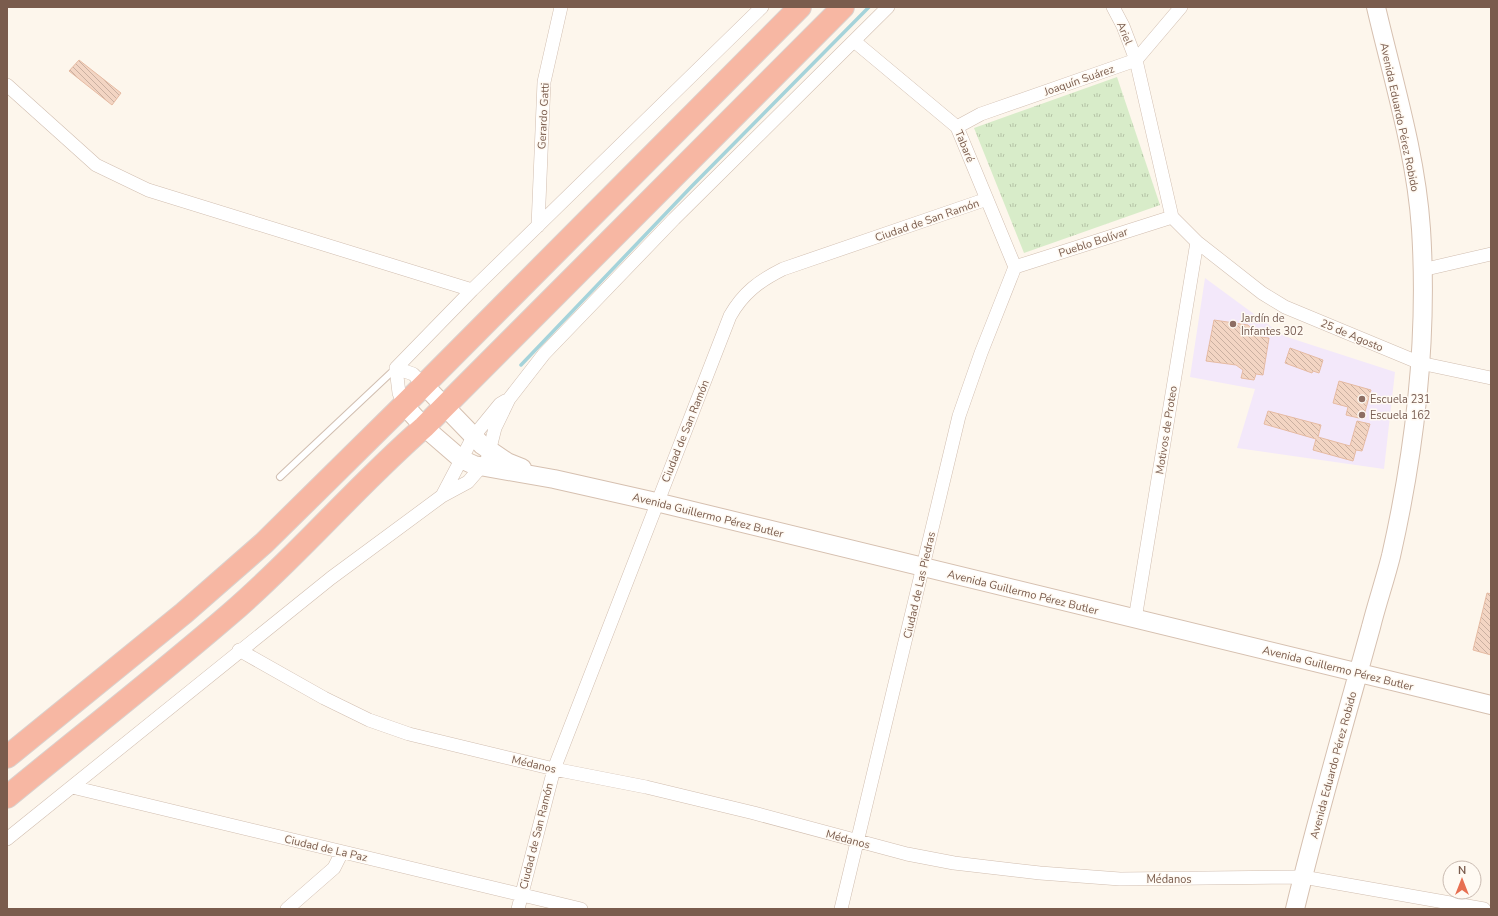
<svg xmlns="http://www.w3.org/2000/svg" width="1498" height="916" viewBox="0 0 1498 916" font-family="'Nunito Sans',sans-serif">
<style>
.education{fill:#f3e8fa}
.park{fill:url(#park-tufts)}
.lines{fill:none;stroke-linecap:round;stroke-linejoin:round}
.stream{stroke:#a5d3da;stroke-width:3.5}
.building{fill:url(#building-back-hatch);stroke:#e6bba3}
.lane-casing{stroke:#d1beb0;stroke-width:8}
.street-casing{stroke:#d1beb0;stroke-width:14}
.secondary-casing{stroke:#d6c0b0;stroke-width:20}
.highway-casing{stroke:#dad1cd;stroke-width:24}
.lane{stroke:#fff;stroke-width:6}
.street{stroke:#fff;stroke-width:13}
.secondary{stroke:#fff;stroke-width:18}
.highway{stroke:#f7b7a3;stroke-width:22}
.education-dot{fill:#8d6e63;stroke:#fffaf3;stroke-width:1.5}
.labels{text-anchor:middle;stroke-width:3;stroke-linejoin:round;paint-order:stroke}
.street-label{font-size:11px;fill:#7a5c4d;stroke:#fffaf3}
.education-label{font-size:11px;fill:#785e54;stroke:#fffaf3;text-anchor:start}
</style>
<defs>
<pattern id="park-tufts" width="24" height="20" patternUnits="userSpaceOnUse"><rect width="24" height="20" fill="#d8ecc9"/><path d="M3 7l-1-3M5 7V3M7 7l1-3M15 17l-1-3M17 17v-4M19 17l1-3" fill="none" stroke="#b4c2a5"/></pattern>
<pattern id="building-back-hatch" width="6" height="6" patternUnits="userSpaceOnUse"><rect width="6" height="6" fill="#f3d5c3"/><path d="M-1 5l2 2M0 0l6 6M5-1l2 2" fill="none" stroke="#cab0a1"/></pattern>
</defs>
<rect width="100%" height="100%" fill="#fdf6ec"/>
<path class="education" d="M1205 278 1284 336 1395 372 1384 469 1237 448 1255 389 1190 377Z"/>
<path class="park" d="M1117 77 1160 205 1024 253 974 128Z"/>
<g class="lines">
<path class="stream" d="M521 365 692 186 869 7"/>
</g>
<path class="building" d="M79 60 121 93 112 105 69 71Z
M1214 320 1248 325 1261 337 1269 338 1263 375 1256 374 1254 380 1241 378 1243 370 1236 365 1206 361Z
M1290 348 1323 360 1319 373 1313 371 1312 373 1285 363Z
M1339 381 1371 390 1363 419 1346 415 1348 407 1333 403Z
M1268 411 1321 425 1318 437 1350 446 1357 421 1370 424 1362 451 1356 450 1353 461 1313 450 1316 439 1264 424Z
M1487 593 1491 594V655L1473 650Z"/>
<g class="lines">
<defs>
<path id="lane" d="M280 477 395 369"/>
<path id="street" d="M1113 7 1123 26 1136 60 1172 217
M854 41 957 127 1015 267
M7 85 96 165 148 190 472 290
M957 127 981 114 1136 60 1181 7
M1172 217 1197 242 1262 293 1285 307 1420 363 1491 378
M538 226 544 82 561 7
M1015 267 1172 217
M1422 270 1491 254
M396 368 413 374 424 385
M404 405 399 393 396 368 472 290 762 7
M442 496 473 437 500 404 505 401
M1135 619 1197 242
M239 650 324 698 369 720 409 734 554 769 646 787 754 813 907 854 954 863 1040 873 1120 879 1303 877 1484 909
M72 787 581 909
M7 839 331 578 442 496 468 482 487 460 495 428 509 399 544 354 674 219 888 7
M287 909 334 868 342 852
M518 909 554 769 730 316C743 293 759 281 783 269L987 199
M841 909 959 416 981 353 1015 267"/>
<path id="secondary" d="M424 385 482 445 507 462 522 468
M404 405 424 427 461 459 474 465 554 479 656 502 1491 705
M1295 909C1318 814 1345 721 1371 627 1377 603 1385 580 1391 556 1415 450 1428 338 1421 229 1416 154 1393 80 1376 7"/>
<path id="highway" d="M7 757 184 613 264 543 416 393 800 7
M7 797C81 736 157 677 230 614 298 556 356 486 424 427L843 7"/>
</defs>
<use href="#lane" class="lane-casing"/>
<use href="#street" class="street-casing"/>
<use href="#secondary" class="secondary-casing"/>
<use href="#highway" class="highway-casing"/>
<use href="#lane" class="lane"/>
<use href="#street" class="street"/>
<use href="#secondary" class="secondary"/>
<use href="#highway" class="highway"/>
</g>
<g class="education-dot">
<circle cx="1233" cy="324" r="4"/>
<circle cx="1362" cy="399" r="4"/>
<circle cx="1362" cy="415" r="4"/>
</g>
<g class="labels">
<g class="street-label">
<text transform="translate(1125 33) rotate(67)" y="4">Ariel</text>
<text transform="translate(1079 80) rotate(-19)" y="4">Joaquín Suárez</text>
<text transform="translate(543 116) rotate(-87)" y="4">Gerardo Gatti</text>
<text transform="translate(1400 117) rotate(78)" y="4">Avenida Eduardo Pérez Robido</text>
<text transform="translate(965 146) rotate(67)" y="4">Tabaré</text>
<text transform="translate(927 220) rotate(-19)" y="4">Ciudad de San Ramón</text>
<text transform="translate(1093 242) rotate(-18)" y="4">Pueblo Bolívar</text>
<text transform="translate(1352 335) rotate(23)" y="4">25 de Agosto</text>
<text transform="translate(1166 430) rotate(-81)" y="4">Motivos de Proteo</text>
<text transform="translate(685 431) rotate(-68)" y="4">Ciudad de San Ramón</text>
<text transform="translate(708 515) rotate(14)" y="4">Avenida Guillermo Pérez Butler</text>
<text transform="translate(919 585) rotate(-77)" y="4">Ciudad de Las Piedras</text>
<text transform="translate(1023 592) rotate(14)" y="4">Avenida Guillermo Pérez Butler</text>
<text transform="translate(1338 668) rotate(14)" y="4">Avenida Guillermo Pérez Butler</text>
<text transform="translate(534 764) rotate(13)" y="4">Médanos</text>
<text transform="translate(1333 765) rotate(-75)" y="4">Avenida Eduardo Pérez Robido</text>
<text transform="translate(536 836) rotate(-76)" y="4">Ciudad de San Ramón</text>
<text transform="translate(848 839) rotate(15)" y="4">Médanos</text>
<text transform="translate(326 848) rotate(13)" y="4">Ciudad de La Paz</text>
<text x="1169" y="883">Médanos</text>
</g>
<g class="education-label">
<text x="1241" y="322">Jardín de<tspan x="1241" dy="13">Infantes 302</tspan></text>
<text x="1370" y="403">Escuela 231</text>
<text x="1370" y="419">Escuela 162</text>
</g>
</g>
<rect width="1498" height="916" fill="none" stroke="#7a5c4d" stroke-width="16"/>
<g transform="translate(1462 880)"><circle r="19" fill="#fffaf3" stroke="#cabbb1"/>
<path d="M0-3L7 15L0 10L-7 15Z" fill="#e76f51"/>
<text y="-6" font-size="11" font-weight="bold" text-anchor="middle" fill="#7a5c4d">N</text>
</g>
</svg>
